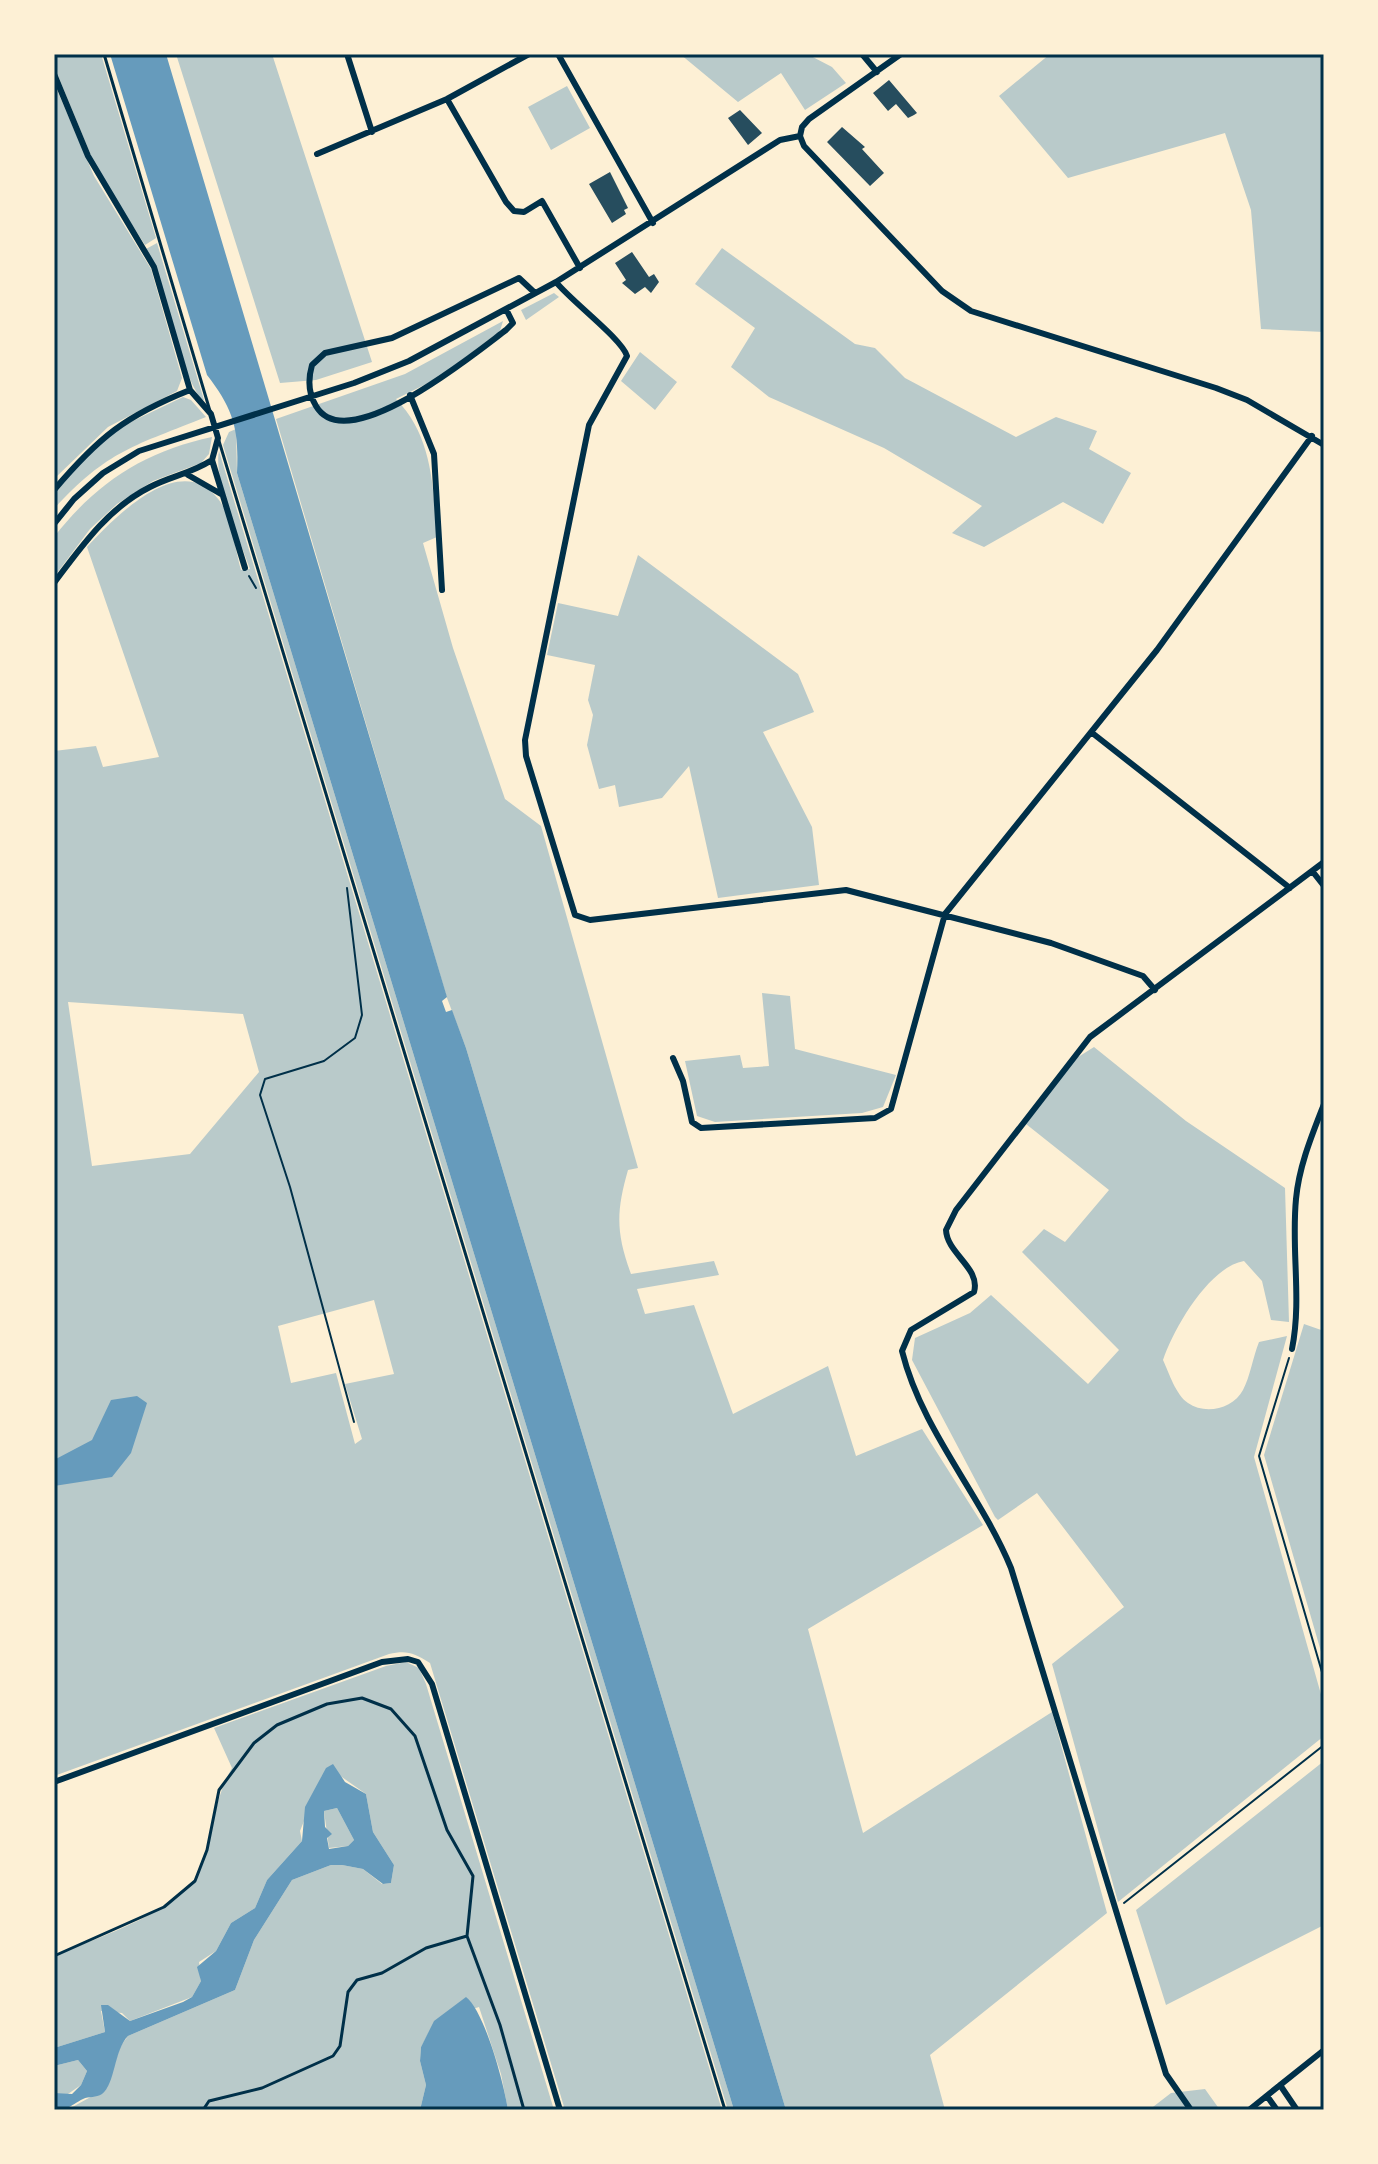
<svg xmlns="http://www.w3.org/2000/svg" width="1378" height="2164" viewBox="0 0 1378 2164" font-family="'PT Sans Narrow',sans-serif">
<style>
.green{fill:#b9caca;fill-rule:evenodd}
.water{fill:#669bbc;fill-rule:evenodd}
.building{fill:#264d5e}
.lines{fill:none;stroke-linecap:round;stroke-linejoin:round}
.path{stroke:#003049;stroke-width:2}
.service{stroke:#003049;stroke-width:3}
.minor{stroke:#003049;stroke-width:6}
.neatline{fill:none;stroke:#003049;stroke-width:3}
</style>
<rect width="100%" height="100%" fill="#fdf0d5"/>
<path class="green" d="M54 54H101L156 238 145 245 97 170 54 66Z
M176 54H272L372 362 316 380 280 383Z
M680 54H807L832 67 846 83 805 110 781 73 738 102Z
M1050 54H1324V332L1261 329 1251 210 1225 133 1068 178 999 96Z
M54 83 94 176 151 269 182 378 177 391 108 427 54 479Z
M567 86 590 128 551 150 528 107Z
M157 243 204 400 202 401C173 358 173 296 146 249Z
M722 248 855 344 875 348 905 378 1016 437 1056 417 1097 431 1089 449 1131 473 1103 524 1063 502 984 547 952 533 982 506 884 448 769 397 731 367 755 328 695 284Z
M554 293 559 297 526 320 521 310Z
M503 321 500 331 438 378 396 399C433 437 433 487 437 537L423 543 453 648 505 799 541 826 638 1168 628 1170C616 1212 616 1233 631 1274L714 1261 719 1275 637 1289 645 1314 694 1305 733 1414 828 1366 856 1456 922 1429 983 1525 808 1629 863 1833 1052 1712 1107 1913 930 2055 945 2110H786L466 1048 447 998 276 419 405 374Z
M640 352 677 382 655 410 621 381Z
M183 397 191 400 206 417C137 445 107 450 54 509V490L112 431Z
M236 429 237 473 734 2110H728L223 445 229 432Z
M212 437 209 454 201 463 153 481 117 504 90 529 54 577V537C96 483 145 451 212 437Z
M219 451 722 2110H565L430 1663C414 1653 407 1650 389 1654L54 1776V751L96 746 103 767 159 757 87 547C115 517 181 448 219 500 232 517 235 550 241 570L250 569C240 541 213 478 219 451ZM68 1002 243 1014 259 1072 190 1154 92 1166ZM374 1300 394 1374 345 1384 362 1439 355 1444 336 1373 291 1383 278 1326Z
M638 555 798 674 814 712 763 732 812 827 819 885 718 898 689 766 662 798 619 807 615 785 599 789 587 745 593 715 588 700 595 665 547 655 558 603 618 616Z
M762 993 790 996 795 1049 896 1075 883 1107 862 1113 715 1122 697 1116 685 1061 740 1055 743 1068 769 1066Z
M1094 1047 1186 1121 1285 1188 1289 1322 1271 1320 1262 1281 1244 1261C1209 1267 1174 1328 1163 1360 1169 1373 1176 1395 1188 1403 1205 1415 1233 1409 1243 1390 1250 1377 1253 1357 1259 1342L1287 1336 1254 1457 1324 1705V1736L1118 1902 1052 1664 1124 1607 1037 1493 998 1520 995 1517 912 1360 915 1338 970 1313 991 1295 1088 1384 1119 1350 1022 1252 1044 1229 1065 1242 1109 1190 1026 1124 1075 1059Z
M1304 1324 1324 1331V1662L1264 1455Z
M406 1662 419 1668 426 1684 554 2110H508L501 2074 479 2007 435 2021 421 2047 420 2061 426 2085 420 2110H67L107 2088 120 2047 128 2036 235 1990 254 1940 292 1880 331 1865H342L363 1869 382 1884 391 1883 394 1865 373 1832 366 1794 339 1775 322 1776 300 1831 302 1841 267 1880 255 1908 231 1923 216 1951 199 1962 201 1981 192 1997 130 2021 122 2013 101 2011 105 2032 54 2048V1956C97 1937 187 1911 203 1863 214 1830 214 1798 232 1768L214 1728 386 1666Z
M1324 1761V1925L1166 2005 1136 1910Z
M337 1808 354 1840 348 1846 329 1848 324 1811Z
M78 2060 87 2071 81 2085 65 2096 55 2094 54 2066Z
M1205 2089 1220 2110H1149L1171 2093Z"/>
<path class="water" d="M110 54H166L447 997 442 1001 446 1012 452 1010 466 1048 786 2110H734L237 473C239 429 234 410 207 375Z
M137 1396 147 1403 131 1453 112 1477 54 1486V1460L92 1440 111 1400Z
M333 1764 345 1782 366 1794 373 1832 394 1865 391 1883 383 1884 363 1869 342 1865H331L292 1880 254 1940 235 1990 128 2036C114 2050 115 2085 102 2094 96 2098 89 2096 83 2099 71 2105 69 2110 54 2110V2093L72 2094 81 2085 87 2071 78 2060 54 2066V2048L105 2032 101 2005H108L130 2021 183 2002 192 1997 201 1981 197 1967 216 1951 231 1923 255 1908 267 1880 302 1841 305 1807 326 1768ZM337 1808 354 1840 348 1846 329 1849 327 1838 332 1834 325 1827 324 1811Z
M466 1997C485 2012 504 2084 508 2110H420L426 2085 420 2061 421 2047 434 2021Z"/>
<path class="building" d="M889 80 917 113 914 115 908 118 896 104 888 111 873 93Z
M740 110 762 133 748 145 728 118Z
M842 127 865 147 862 149 884 173 870 186 827 142Z
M610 172 628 208 624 210 626 214 612 223 589 184Z
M632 252 649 277 654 274 659 282 651 293 645 287 635 294 622 283 626 280 615 263Z"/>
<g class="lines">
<path class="path" d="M249 576 256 588
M347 888 362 1015 355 1038 324 1061 265 1079 260 1095 290 1187 354 1422
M1289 1358 1259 1456 1324 1679
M1124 1903 1324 1745"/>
<path class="service" d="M104 54 210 411
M219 441 725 2110
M54 1956 164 1907 195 1881 207 1850 219 1790 254 1743 277 1725 327 1704 362 1698 391 1709 415 1736 447 1830 473 1876 467 1936 500 2025 524 2110
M203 2110 209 2101 262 2088 333 2056 340 2046 348 1992 357 1980 382 1973 426 1948 467 1936"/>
<path class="minor" d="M347 54 372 132
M558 54 653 223
M862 54 877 72
M54 74 88 156 154 267 190 390 211 414 218 438 212 460 245 568
M447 99 506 202 514 211 524 212 542 201 580 268
M800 136 804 146 942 291 971 311 1216 388 1247 400 1324 445
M800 136 802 127 809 119 901 54
M317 154 447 99 529 54
M556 282C571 301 622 339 627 356L589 425 525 740 526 756 575 915 590 920 846 890 1051 943 1143 976 1155 990
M506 309 513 323 506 330C475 353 347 459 316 406 308 393 308 379 312 365L325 353 392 338 519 278 535 293
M410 395 434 454 442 590
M188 475 221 494
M54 490C99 437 125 416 190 390
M54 524 74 499 103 473 139 451 354 383 409 361 556 282 780 140 800 136
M54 583C81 547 108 508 150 487 171 476 190 474 212 460
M1091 732 1290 888
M1313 872 1324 886
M673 1058 683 1081 692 1122 701 1128 875 1118 891 1109 945 914 1157 650 1312 436
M1292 1349C1302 1299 1291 1250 1296 1199 1299 1166 1312 1135 1324 1104
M54 1782 382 1662 408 1659 418 1662 432 1684 560 2110
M1280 2085 1297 2110
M1267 2096 1277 2110
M1191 2110 1166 2074 1011 1568C980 1493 922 1431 902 1351L911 1330 974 1292C981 1268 947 1254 946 1230L956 1210 1090 1037 1324 862
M1249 2110 1324 2050"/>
</g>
<rect width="1378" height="2164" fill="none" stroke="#fdf0d5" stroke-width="112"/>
<rect x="56" y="56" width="1266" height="2052" class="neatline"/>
</svg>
